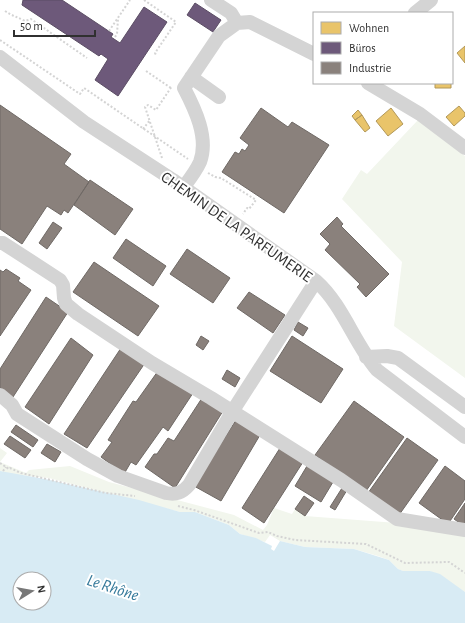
<svg xmlns="http://www.w3.org/2000/svg" width="465" height="623" viewBox="0 0 465 623" font-family="'Alegreya Sans',sans-serif">
<style>
.green{fill:#f2f6ed}
.water{fill:#d8ebf4;fill-rule:evenodd}
.homes{fill:#e9c46a;stroke:#b29859}
.offices{fill:#6d597a;stroke:#5b4d64}
.industry{fill:#8a817c;stroke:#6f6965}
.lines{fill:none;stroke-linecap:round;stroke-linejoin:round}
.path{stroke:#d4d4d4;stroke-width:2;stroke-dasharray:2 2;stroke-linecap:butt}
.minor{stroke:#d4d4d4;stroke-width:14}
.labels{text-anchor:middle;stroke-width:4;stroke-linejoin:round;paint-order:stroke}
.street-label{font-size:16px;fill:#303030;stroke:#fff}
.water-label{font-size:17px;font-style:italic;fill:#367a9b;stroke:#fff}
</style>
<rect width="100%" height="100%" fill="#fff"/>
<path class="green" d="M418 120 465 156V378L394 326 402 262 342 199 361 170 367 174Z
M0 448 7 453 0 462 26 473 29 470 70 466 109 482 234 515 263 530 267 525 274 508 292 514 295 509 305 516 397 523 465 533V592L430 571H403L398 569 389 560 378 556 354 549 305 547 280 541 270 535 265 542 240 534 229 525 195 512H180L49 478 8 474 0 471Z"/>
<path class="water" d="M0 471 45 479 139 500 180 512H195L229 525 240 534 256 538 272 546 271 549 274 551 280 541 305 547 354 549 389 560 398 569 403 571H430L440 574 465 592V623H0ZM20 579H44V603H20Z"/>
<path class="homes" d="M465 46V63L457 53Z
M435 83H451V88H435Z
M459 106 465 113V116L454 126 446 117Z
M391 108 403 124 388 136 376 121Z
M358 110 362 115 355 120 352 116Z
M362 115 370 128 365 132 355 120Z"/>
<path class="offices" d="M23 0H62L113 34 111 37 120 43 144 7 167 22 118 96 95 80 108 59 101 54 99 56 22 5Z
M195 3 221 20 213 32 187 15Z"/>
<path class="industry" d="M0 105 71 154 64 164 89 182 68 213 64 210 61 215 47 206 22 244 0 229Z
M261 108 288 127 292 122 329 145 284 213 222 172 235 152 239 154 242 149 245 151 249 145 240 138Z
M90 180 133 209 115 235 74 205Z
M337 217 343 224 341 226 389 274 366 297 357 287 360 284 325 250 330 244 320 234Z
M53 222 62 228 47 249 39 243Z
M126 239 166 266 153 286 113 258Z
M187 249 230 278 213 303 170 274Z
M94 262 159 306 138 336 73 292Z
M6 269 20 278 18 281 31 290 0 336V270L3 272Z
M249 292 285 315 273 333 237 308Z
M46 297 68 312 13 397 0 388V369Z
M298 322 308 328 303 336 294 330Z
M201 336 209 341 203 350 196 345Z
M292 336 343 369 321 403 270 371Z
M71 338 93 355 49 424 25 407Z
M121 348 145 363 87 448 64 434Z
M227 370 240 378 235 387 222 379Z
M158 371 193 393 168 431 163 427 136 465 131 462 124 474 101 457 112 442 108 440 133 401 136 402Z
M202 398 223 411 175 488 145 467 154 454H157L168 438 174 441Z
M354 401 404 437 366 491 315 455Z
M236 420 260 435 221 501 194 486Z
M16 425 38 440 33 447 11 432Z
M10 436 31 450 25 458 4 444Z
M407 438 438 460 399 515 368 493Z
M47 444 61 452 55 462 41 453Z
M280 448 303 462 264 523 242 508Z
M307 466 333 482 321 502 295 486Z
M445 466 465 481V499L448 524 419 503Z
M342 488 347 490 335 510 330 507Z
M304 496 314 503 305 516 295 509Z
M465 503V527L454 519Z"/>
<g class="lines">
<path class="path" d="M144 0 176 22 155 53 156 55
M5 11C12 16 18 17 25 21L31 19 87 58
M109 31 130 0
M115 37 117 34 118 19
M0 40 80 94 84 88 188 159
M146 71 171 88
M143 129 150 120
M162 158 145 107 148 105 156 110 172 86
M208 173 215 177 221 178 256 200 249 209 247 208 243 214
M0 463 9 469 10 468 21 473 106 493 135 496
M3 471 6 467
M178 506 194 510 259 533 268 532 277 536 295 540 366 544 405 563 449 562 465 573"/>
<path class="minor" d="M211 0 231 13 237 23
M415 13 431 0
M237 23 250 22 314 54
M0 57 84 122 173 180 316 281C343 305 354 343 377 370L465 437
M191 77 219 97
M368 83 420 114 465 148
M183 188C189 180 196 171 200 162 209 138 195 109 184 88L219 36 237 23
M0 243H3L60 280 63 285 64 298 66 304 78 314 152 363 211 398 341 480 397 519 465 530
M366 357 387 356 398 358 465 407
M0 395 12 405 17 414 87 459 118 476 166 493C176 495 182 493 189 485L232 412 316 281"/>
</g>
<g class="labels">
<g class="street-label">
<text transform="translate(237 226) rotate(35)" y="6">CHEMIN DE LA PARFUMERIE</text>
</g>
<g class="water-label">
<text transform="translate(113 587) rotate(18)" y="6">Le Rhône</text>
</g>
</g>
<rect x="313" y="12" width="140" height="72" fill="#ffffff" stroke="#acacac"/>
<rect x="321" y="22" width="20" height="12" fill="#e9c46a" stroke="#acacac"/>
<text x="349" y="32" font-size="12" fill="#303030">Wohnen</text>
<rect x="321" y="42" width="20" height="12" fill="#6d597a" stroke="#acacac"/>
<text x="349" y="52" font-size="12" fill="#303030">Büros</text>
<rect x="321" y="62" width="20" height="12" fill="#8a817c" stroke="#acacac"/>
<text x="349" y="72" font-size="12" fill="#303030">Industrie</text>
<g transform="translate(32 591) rotate(79)"><circle r="19" fill="#ffffff" stroke="#acacac"/>
<path d="M0-3L7 15L0 10L-7 15Z" fill="#787878"/>
<text y="-6" font-size="11" font-weight="bold" text-anchor="middle" fill="#303030">N</text>
</g>
<path d="M14 30v6h81v-6" fill="none" stroke="#303030" stroke-width="2"/>
<text x="20" y="30" font-size="12" fill="#303030" stroke="#ffffff" stroke-width="3" paint-order="stroke">50 m</text>
</svg>
